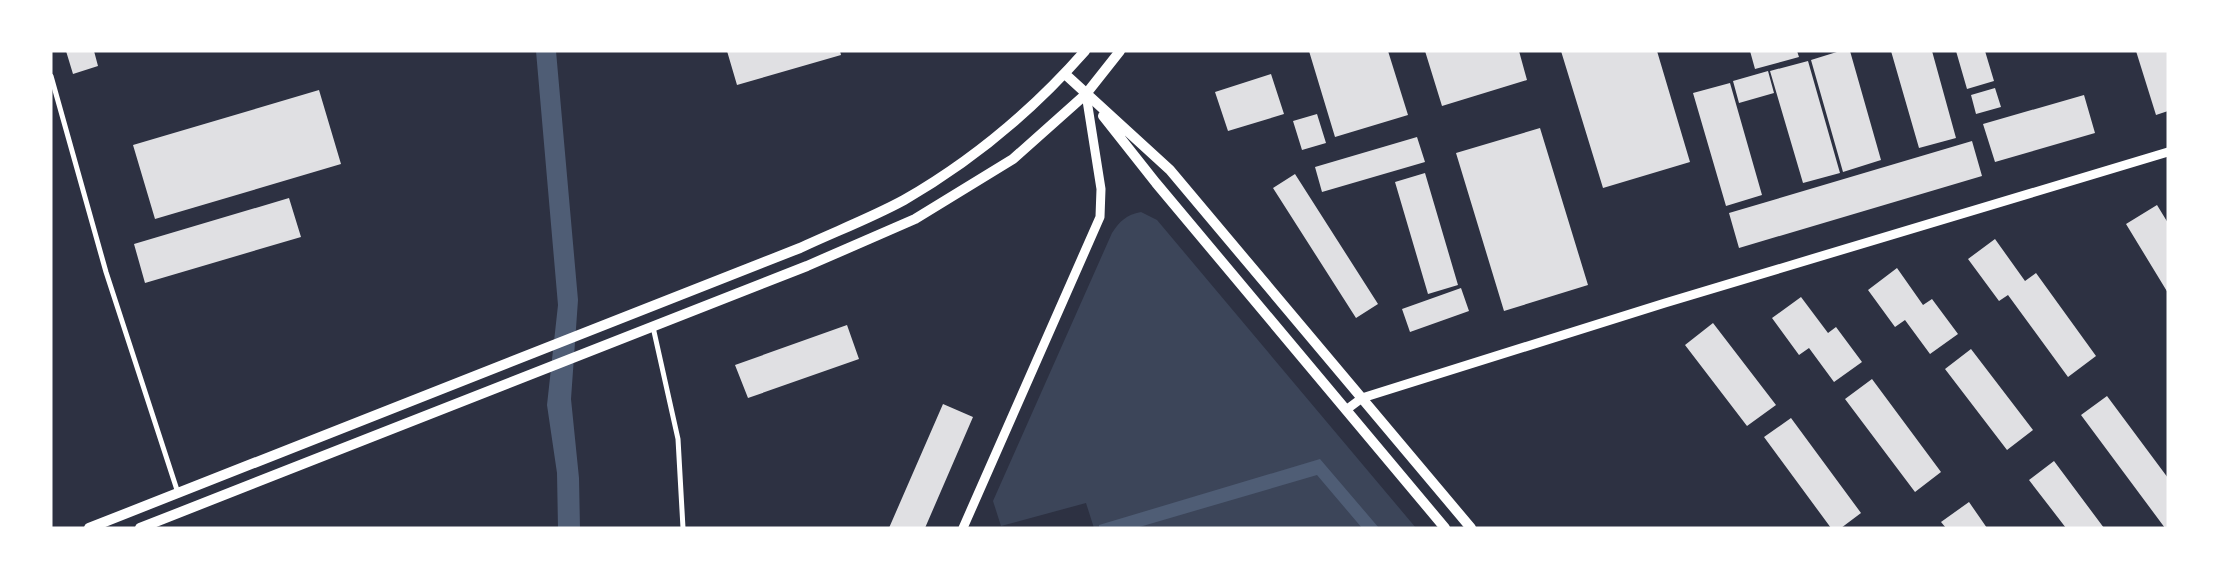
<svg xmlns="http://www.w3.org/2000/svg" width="2219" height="579" viewBox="0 0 2219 579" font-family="'Noto Sans',sans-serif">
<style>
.green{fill:#3c4559}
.water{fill:#4f5d75}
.building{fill:#e0e0e3}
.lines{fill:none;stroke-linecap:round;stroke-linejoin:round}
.minor{stroke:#fff;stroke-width:5}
.tertiary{stroke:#fff;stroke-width:9}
.secondary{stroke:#fff;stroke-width:10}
</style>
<rect width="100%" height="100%" fill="#2d3142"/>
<path class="green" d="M1141 212 1157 220 1416 528H1094L1086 503 1001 526 993 501 1112 233C1120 221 1126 215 1141 212Z"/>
<path class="water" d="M536 51H556L578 300 571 399 579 478 580 528H558L557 473 547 405 558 305Z
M1320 459 1379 528H1362L1317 475 1136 528H1099V525Z"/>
<path class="building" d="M66 51H94L98 66 73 74Z
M727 51H840L841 55 737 85Z
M1309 51H1388L1408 115 1335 137Z
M1425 51H1519L1527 80 1442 106Z
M1561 51H1657L1690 162 1603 188Z
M1750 51H1797L1799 57 1755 69Z
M1840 51H1850L1881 160 1843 172 1811 60Z
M1891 51H1932L1956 138 1919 148Z
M1956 51H1985L1994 81 1967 89Z
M2136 51H2168V111L2156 115Z
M1808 61 1840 173 1803 183 1770 71Z
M1768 71 1774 93 1739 103 1733 81Z
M1271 74 1284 114 1228 131 1215 92Z
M1730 83 1762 195 1726 206 1693 93Z
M1995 88 2001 107 1976 114 1971 95Z
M319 90 341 164 155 219 133 145Z
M2084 95 2095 133 1995 162 1983 124Z
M1317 114 1326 143 1302 150 1293 121Z
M1540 128 1588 285 1504 311 1456 153Z
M1417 137 1425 162 1322 192 1315 167Z
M1972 141 1982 176 1739 248 1729 213Z
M1425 173 1458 285 1428 294 1395 182Z
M1295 174 1378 304 1356 318 1273 188Z
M289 198 301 237 145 283 134 244Z
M2157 205 2168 223V293L2126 224Z
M1995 239 2025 281 2036 273 2096 356 2068 377 2008 295 1999 301 1968 259Z
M1897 268 1923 305 1932 299 1958 334 1930 354 1905 320 1895 327 1868 290Z
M1461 288 1469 311 1410 332 1402 309Z
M1801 297 1828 333 1836 327 1862 362 1834 382 1809 348 1799 355 1772 318Z
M1713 323 1776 405 1747 426 1685 345Z
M847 325 859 359 748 398 735 365Z
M1971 349 2033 430 2007 450 1945 369Z
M1872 379 1941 472 1915 492 1845 399Z
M2107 396 2168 478V528H2165L2081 415Z
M943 404 973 417 925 528H889Z
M1791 418 1861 513 1841 528H1831L1764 437Z
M2054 461 2104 528H2066L2029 480Z
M1969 502 1987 528H1946L1941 522Z"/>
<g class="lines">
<path class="minor" d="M51 76 106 272 178 493
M653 327 678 439 683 528"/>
<path class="tertiary" d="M1346 410 1362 398 1665 303 2168 152
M963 528 1100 217 1101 189 1086 94"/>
<path class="secondary" d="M1065 74 1170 170 1471 528
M1103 116 1156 183 1445 528
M89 528 800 248C834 232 871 218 904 200 972 161 1033 110 1085 51
M140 528 807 266 915 219 1013 159 1086 94 1120 51"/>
</g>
<rect width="2219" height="579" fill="none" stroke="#ffffff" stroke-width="105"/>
</svg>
